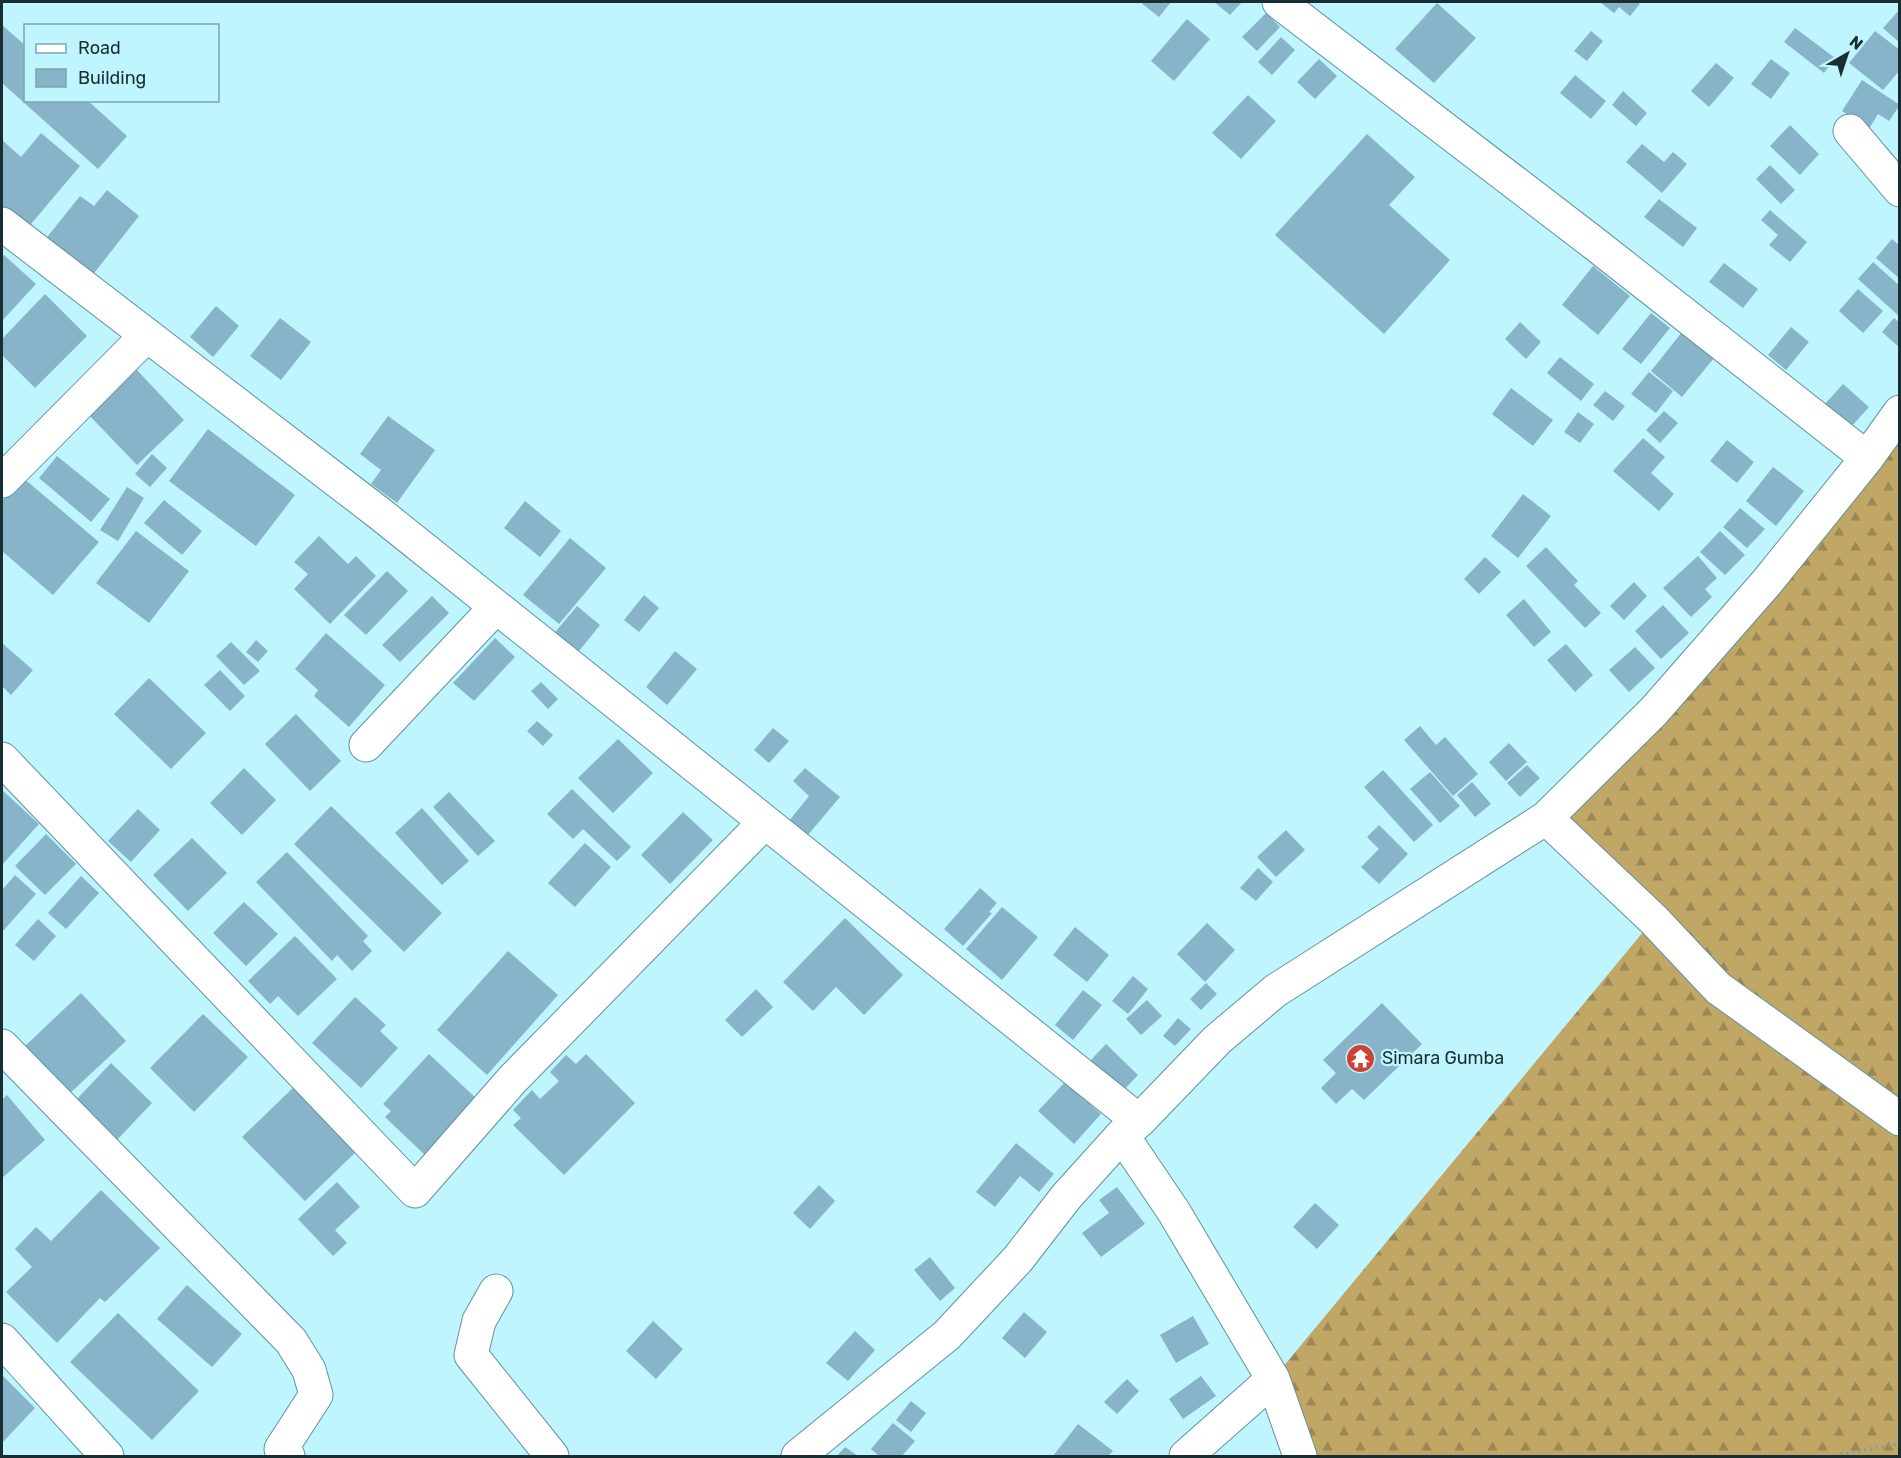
<svg xmlns="http://www.w3.org/2000/svg" width="1901" height="1458" viewBox="0 0 1901 1458" font-family="Rubik,sans-serif">
<style>
.forest{fill:url(#forest-firs)}
.building{fill:#88b4c9}
.lines{fill:none;stroke-linecap:round;stroke-linejoin:round}
.street-casing{stroke:#60939c;stroke-width:35}
.path{stroke:#779ea6;stroke-width:4;stroke-dasharray:1.5 4.5;stroke-linecap:butt}
.street{stroke:#fff;stroke-width:33}
.labels{text-anchor:middle;stroke-width:4.5;stroke-linejoin:round;paint-order:stroke}
.poi-label{font-size:18px;fill:#192e32;stroke:#bff5ff;text-anchor:start}
</style>
<defs>
<pattern id="forest-firs" width="22" height="20" patternUnits="userSpaceOnUse" patternTransform="scale(1.5)"><rect width="22" height="20" fill="#c0a766"/><path d="M5 1l3.5 6h-7zM16 11l3.5 6h-7z" fill="#9b8855"/></pattern>
</defs>
<rect width="100%" height="100%" fill="#bff5ff"/>
<path class="forest" d="M1899 412V1456H1300L1273 1379 1653 920 1546 818Z"/>
<path class="building" d="M1140 2H1171L1159 17Z
M1214 2H1242L1230 15Z
M1600 2H1637L1640 4 1630 16 1619 7 1614 13Z
M1437 3 1476 38 1434 83 1395 49Z
M1900 9V43L1883 28Z
M1266 13 1280 27 1257 51 1242 37Z
M1187 19 1210 39 1174 81 1151 61Z
M2 25 26 46V100H87L127 136 98 169 2 83Z
M1795 28 1835 58 1824 73 1784 42Z
M1591 31 1603 41 1587 61 1574 51Z
M1875 31 1900 50V70L1883 90 1849 63Z
M1281 37 1295 50 1272 75 1258 62Z
M1319 59 1337 76 1315 99 1297 82Z
M1771 59 1790 73 1771 99 1751 84Z
M1716 63 1734 78 1709 107 1691 91Z
M1575 75 1606 101 1591 119 1560 93Z
M1862 80 1900 105 1889 121 1878 114 1869 129 1842 111Z
M1623 91 1647 113 1636 126 1612 105Z
M1248 95 1276 121 1241 159 1212 133Z
M1790 125 1819 154 1800 175 1770 146Z
M41 133 80 166 26 230 2 209V140L21 157Z
M1367 134 1415 177 1389 205 1450 260 1384 334 1275 235Z
M1642 144 1664 162 1673 152 1687 164 1662 193 1626 162Z
M1770 165 1795 190 1781 204 1756 179Z
M107 190 139 216 91 277 44 241 80 196 94 206Z
M1659 199 1697 228 1683 247 1644 217Z
M1770 210 1807 242 1790 262 1769 245 1778 235 1761 220Z
M1892 239 1900 246V279L1876 258Z
M4 255 36 284 2 321V257Z
M1873 262 1900 286V317L1858 279Z
M1724 263 1758 289 1743 308 1709 282Z
M1593 266 1630 296 1598 335 1562 305Z
M1858 289 1883 311 1863 333 1839 311Z
M45 294 87 336 35 388 2 355V339Z
M216 306 239 326 213 357 190 337Z
M1651 313 1670 328 1641 364 1622 349Z
M280 318 311 342 281 380 250 356Z
M1894 318 1900 323V348L1882 332Z
M1520 322 1541 342 1526 359 1505 339Z
M1791 327 1809 342 1786 370 1768 355Z
M1682 332 1714 358 1682 397 1651 371Z
M1560 357 1594 384 1581 401 1547 373Z
M135 368 184 420 137 465 87 413Z
M1649 372 1673 391 1656 413 1631 394Z
M1843 384 1869 407 1850 428 1824 405Z
M1511 388 1553 420 1533 446 1492 414Z
M1605 391 1625 406 1613 421 1593 405Z
M1664 411 1678 423 1660 443 1646 430Z
M1578 412 1594 424 1580 443 1564 432Z
M388 416 435 450 397 503 371 484 381 470 360 454Z
M208 429 295 495 256 546 169 481Z
M1643 438 1665 457 1651 473 1674 494 1659 511 1613 471Z
M1727 440 1754 462 1737 483 1710 461Z
M152 454 167 468 150 487 135 474Z
M57 456 110 499 91 522 39 478Z
M1773 467 1804 491 1776 526 1746 501Z
M22 477 99 542 53 595 2 551V501Z
M127 487 144 498 118 541 100 530Z
M1523 494 1551 516 1518 558 1491 536Z
M164 500 202 531 182 555 144 523Z
M525 501 561 531 540 557 504 528Z
M1740 508 1765 529 1747 548 1723 527Z
M136 531 189 571 149 623 96 583Z
M1720 531 1745 555 1725 575 1700 552Z
M319 536 348 564 356 556 376 576 330 624 294 589 308 574 294 562Z
M570 538 606 568 559 624 523 595Z
M1546 547 1578 581 1574 585 1601 613 1585 628 1526 566Z
M1698 556 1717 578 1705 589 1712 597 1691 617 1663 588Z
M1485 557 1501 572 1479 594 1464 579Z
M387 571 408 591 366 635 344 615Z
M1634 582 1647 596 1624 620 1610 606Z
M644 595 659 608 639 632 624 620Z
M432 596 449 613 400 662 382 645Z
M1524 599 1551 632 1534 647 1506 615Z
M1663 605 1689 633 1661 659 1635 631Z
M577 606 600 625 575 656 552 636Z
M326 633 385 685 349 727 314 696 318 690 295 669Z
M495 638 515 657 474 701 453 683Z
M256 640 268 651 258 662 246 652Z
M231 642 260 671 244 685 216 656Z
M2 643 33 670 11 695 2 686Z
M1566 644 1593 675 1575 692 1547 660Z
M1635 647 1655 668 1629 692 1609 670Z
M675 651 697 669 667 705 646 687Z
M220 670 245 696 230 711 204 685Z
M149 678 206 733 171 769 114 714Z
M541 682 558 699 548 709 531 691Z
M296 714 341 761 310 791 265 744Z
M537 721 553 735 543 746 527 731Z
M1420 726 1436 745 1445 737 1478 774 1453 796 1404 740Z
M773 728 789 741 769 763 754 750Z
M618 739 653 773 613 813 578 778Z
M1509 743 1527 762 1506 781 1489 762Z
M1527 765 1540 778 1520 797 1507 783Z
M244 768 276 800 242 835 210 803Z
M805 768 840 797 807 836 789 821 809 796 793 781Z
M1383 770 1433 825 1414 842 1364 787Z
M1430 772 1460 806 1440 823 1410 789Z
M1472 782 1491 804 1475 817 1457 795Z
M572 789 631 847 617 861 583 829 573 839 547 814Z
M2 790 39 824 2 865Z
M449 792 495 841 478 856 433 807Z
M331 806 442 913 404 952 294 844Z
M422 808 469 861 442 885 395 833Z
M138 809 160 830 131 862 108 841Z
M683 812 713 840 670 884 641 855Z
M1379 825 1408 854 1379 884 1361 867 1379 849 1367 837Z
M1286 830 1305 850 1276 877 1257 857Z
M46 834 76 864 45 895 15 866Z
M192 838 227 873 188 911 153 875Z
M585 843 611 867 575 907 548 883Z
M287 852 368 936 363 941 372 951 352 971 337 955 332 961 256 882Z
M1258 868 1273 882 1256 901 1240 888Z
M15 875 36 894 2 932V890Z
M81 876 99 893 66 929 48 913Z
M980 888 997 903 989 912 992 913 963 946 944 929Z
M244 902 278 934 246 966 213 933Z
M1002 907 1038 937 1002 980 966 949Z
M845 918 903 975 864 1015 836 987 813 1011 783 982Z
M38 919 56 936 34 961 15 945Z
M1207 923 1235 950 1205 982 1177 954Z
M1075 927 1109 955 1087 982 1053 955Z
M295 936 337 979 298 1016 278 996 270 1004 248 981Z
M508 951 558 995 487 1075 437 1030Z
M1133 976 1148 989 1128 1014 1112 1001Z
M1206 983 1217 994 1201 1010 1190 999Z
M756 989 773 1007 742 1037 725 1020Z
M1083 990 1102 1005 1073 1040 1055 1025Z
M81 993 126 1041 68 1095 24 1047Z
M355 997 386 1025 380 1031 398 1048 361 1088 312 1043Z
M1147 1000 1162 1016 1141 1035 1126 1019Z
M1382 1003 1422 1044 1364 1100 1352 1089 1336 1104 1321 1088 1336 1073 1323 1060Z
M203 1014 248 1057 194 1112 150 1068Z
M1178 1018 1191 1029 1175 1046 1163 1036Z
M1106 1044 1138 1075 1122 1092 1090 1061Z
M429 1054 479 1101 427 1157 385 1117 391 1111 383 1104Z
M586 1054 635 1103 564 1175 513 1125 521 1118 513 1110 532 1090 540 1099 559 1081 550 1072 566 1055 576 1064Z
M111 1063 152 1103 116 1141 75 1101Z
M1065 1082 1101 1114 1074 1144 1038 1111Z
M297 1084 360 1148 305 1201 242 1137Z
M7 1095 45 1140 2 1178V1100Z
M1016 1143 1054 1174 1039 1192 1020 1176 995 1207 976 1192Z
M337 1182 360 1207 335 1230 347 1243 333 1256 298 1219Z
M819 1185 835 1201 810 1229 793 1213Z
M1117 1187 1145 1224 1101 1257 1082 1233 1109 1213 1099 1200Z
M101 1190 160 1248 105 1302 100 1298 57 1343 6 1292 32 1267 15 1249 36 1227 51 1241Z
M1315 1203 1339 1225 1317 1249 1293 1227Z
M930 1257 955 1288 940 1301 914 1270Z
M187 1285 242 1334 212 1367 157 1319Z
M1024 1312 1047 1332 1025 1358 1002 1338Z
M118 1313 199 1391 152 1440 70 1362Z
M1193 1316 1209 1344 1176 1363 1160 1335Z
M653 1321 683 1349 656 1379 626 1351Z
M855 1331 875 1350 848 1381 826 1363Z
M2 1375 35 1408 2 1443Z
M1201 1376 1216 1396 1183 1419 1169 1399Z
M1127 1379 1139 1391 1117 1414 1104 1402Z
M911 1401 926 1413 911 1432 896 1420Z
M893 1423 915 1441 902 1456H879L871 1449Z
M1078 1424 1113 1451 1108 1456H1053Z
M845 1447 858 1456H837Z"/>
<g class="lines">
<defs>
<path id="street" d="M1279 2 1595 244 1867 458
M1850 131 1900 190
M2 224 379 513 1139 1121
M2 481 147 335
M366 745 496 607
M2 759 415 1191 512 1080 764 823
M1546 818 1654 920 1718 988 1900 1119
M2 1046 291 1341 309 1370 316 1395 281 1449 288 1456
M1122 1135 1174 1212 1273 1379 1186 1456
M496 1291 479 1321 471 1355 552 1456
M2 1340 107 1456
M1273 1379 1300 1456
M798 1456 947 1335 1018 1259 1066 1197 1122 1135 1139 1121 1217 1040 1275 991 1546 818 1654 711 1767 582 1867 458 1900 412"/>
</defs>
<use href="#street" class="street-casing"/>
<path class="path" d="M1835 1456 1900 1443"/>
<use href="#street" class="street"/>
</g>
<defs>
<symbol id="temple-disc" viewBox="-11 -11 22 22"><circle r="9.5" fill="#cd4033" stroke="#bff5ff"/><path d="M0-6L5-2H3V0L6.5 2.5H4V6H1.5V3h-3V6H-4V2.5H-6.5L-3 0V-2H-5Z" fill="#fff"/></symbol>
</defs>
<g fill-rule="evenodd">
<use href="#temple-disc" x="1344" y="1042" width="33" height="33"/>
</g>
<g class="labels">
<g class="poi-label">
<text x="1382" y="1064">Simara Gumba</text>
</g>
</g>
<rect width="1901" height="1458" fill="none" stroke="#192e32" stroke-width="6"/>
<rect x="24" y="24" width="195" height="78" fill="#bff5ff" stroke="#7da5ad" stroke-width="1.5"/>
<rect x="36" y="44" width="30" height="9" fill="#ffffff" stroke="#7da5ad" stroke-width="1.5"/>
<text x="78" y="54" font-size="18" fill="#192e32">Road</text>
<rect x="36" y="69" width="30" height="18" fill="#88b4c9" stroke="#7da5ad" stroke-width="1.5"/>
<text x="78" y="84" font-size="18" fill="#192e32">Building</text>
<g transform="translate(1847 54) rotate(39)" stroke="#bff5ff" stroke-width="4.5" paint-order="stroke">
<path d="M0-4.5L10 22L0 15L-10 22Z" fill="#192e32"/>
<text y="-9" font-size="16" font-weight="bold" text-anchor="middle" fill="#192e32">N</text>
</g>
</svg>
